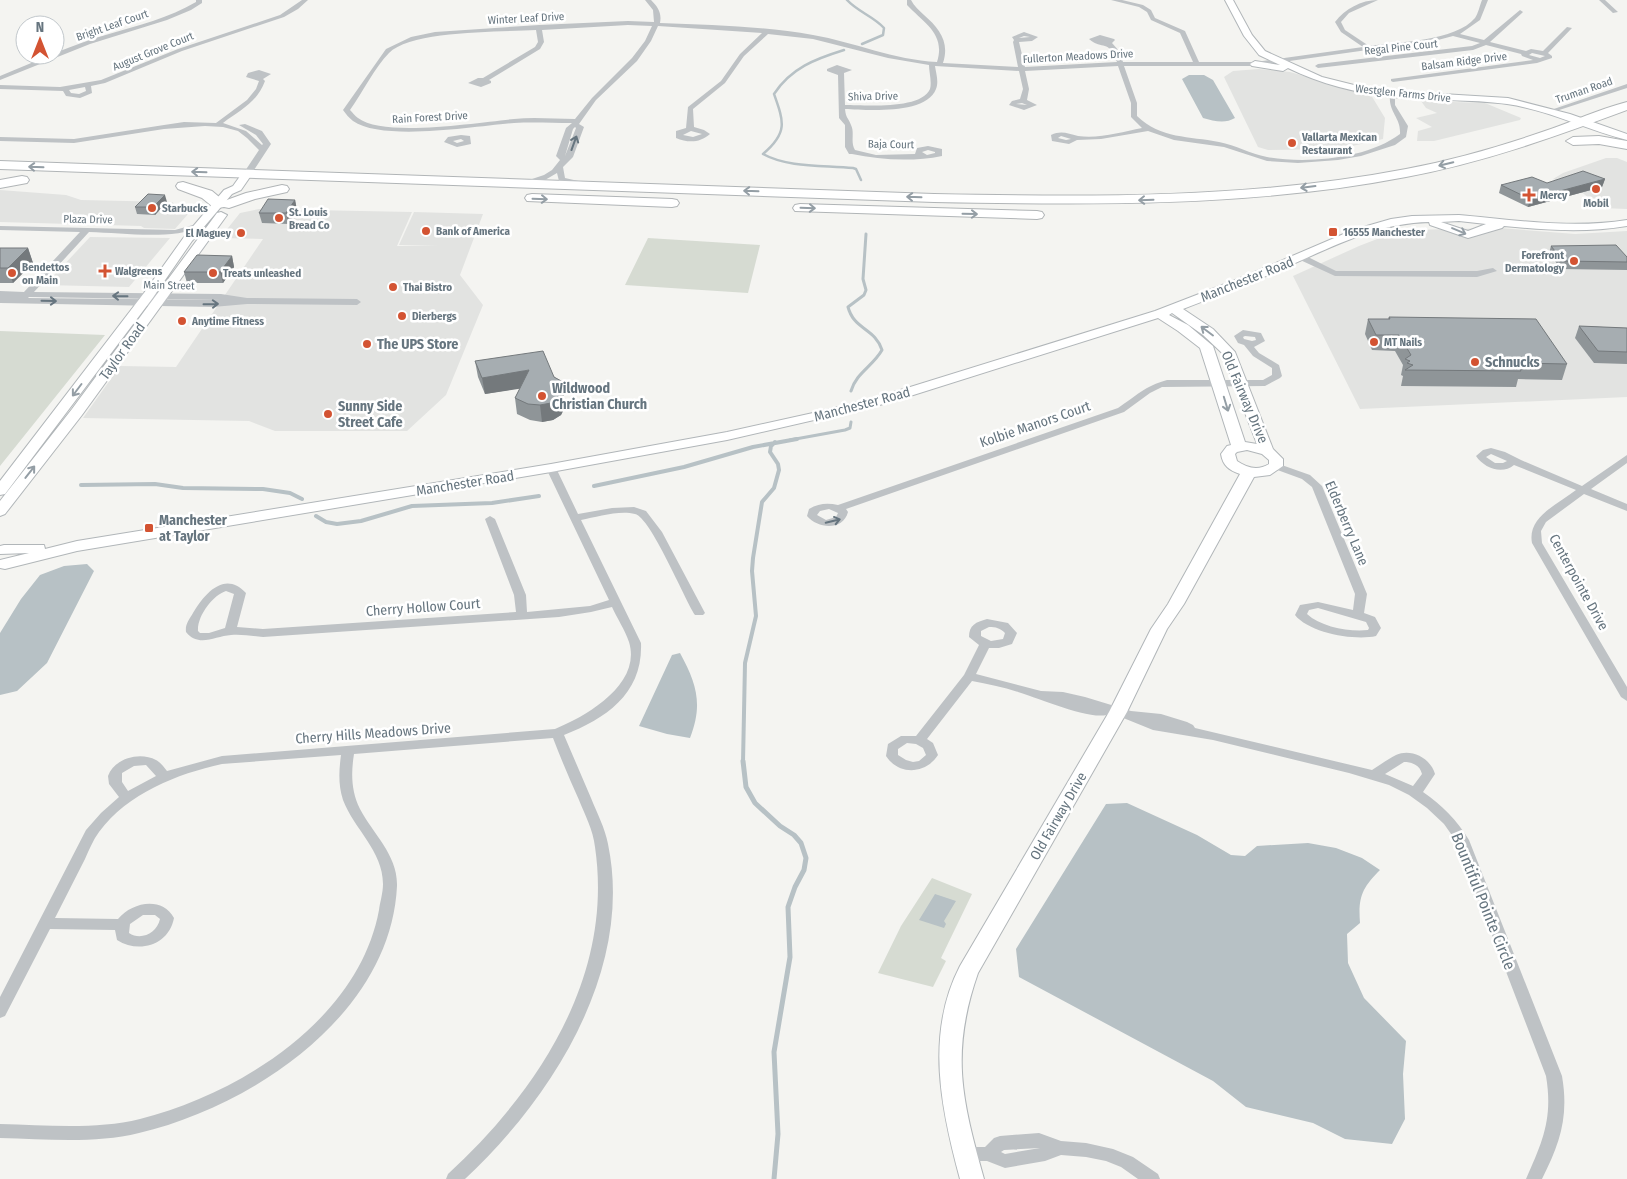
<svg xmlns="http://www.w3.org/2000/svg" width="1627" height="1179" viewBox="0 0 1627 1179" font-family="'Fira Sans Condensed',sans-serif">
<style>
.built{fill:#e2e3e1}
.green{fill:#d6dbd2}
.water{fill:#b7c1c5}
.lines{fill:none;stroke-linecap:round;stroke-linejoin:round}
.stream-far3{stroke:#b7c1c5;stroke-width:2.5}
.stream-far2{stroke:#b7c1c5;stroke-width:3}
.stream-far1{stroke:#b7c1c5;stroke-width:4}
.stream{stroke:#b7c1c5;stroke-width:5}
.secondary-casing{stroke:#b1b6b9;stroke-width:2}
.highway-casing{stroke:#b1b5b7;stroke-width:2}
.street{fill:#bec2c5;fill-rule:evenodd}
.secondary{fill:#fff;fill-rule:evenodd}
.highway{fill:#fff;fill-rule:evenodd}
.wall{fill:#8f9598}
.shaded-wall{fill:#74797c}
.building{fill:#a6adb1;stroke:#74797c}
.oneway{stroke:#66757f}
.oneway2{stroke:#949ea5}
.poi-dot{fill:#d35332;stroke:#fff;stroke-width:2}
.labels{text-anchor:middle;stroke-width:5;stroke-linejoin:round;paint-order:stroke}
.far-street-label{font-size:11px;fill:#66757f;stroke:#fff}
.far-poi-label{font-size:11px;font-weight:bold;fill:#66757f;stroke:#fff;text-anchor:start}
.street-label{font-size:14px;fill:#66757f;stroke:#fff}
.poi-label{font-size:14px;font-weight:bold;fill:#66757f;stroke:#fff;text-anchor:start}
.near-street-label{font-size:16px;fill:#66757f;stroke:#fff}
</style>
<rect width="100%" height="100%" fill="#f4f4f1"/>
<path class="built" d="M1259 69 1290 72 1371 95 1385 118 1383 139 1339 149 1268 150 1258 147 1224 77 1233 71Z
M1421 101 1485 103 1521 118 1520 120 1434 141H1417L1418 131 1432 127 1416 118 1437 113 1426 108Z
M1606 158H1617L1627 162V209L1602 208 1580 191 1553 179 1563 173Z
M0 190 66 195 81 200 172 202 188 214 175 229 144 228 141 226 0 222Z
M259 209 412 212 397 246H438L399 245 414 212 483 214 460 275 483 305 446 395 407 431H275L249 421 83 418 120 366 176 367 263 239 220 238 240 213Z
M1500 228 1575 234 1627 231V397L1360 409 1293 276 1359 246 1385 236 1409 230Z
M90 237 170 238 129 287 45 285Z"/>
<path class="green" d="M648 238 760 245 748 293 625 285Z
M0 331 105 335 0 466Z
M932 878 972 894 941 958 946 961 933 987 878 973 901 926Z"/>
<path class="water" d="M1189 75H1204L1213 80 1235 118C1225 124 1214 121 1203 118L1182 79Z
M87 564 94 571 47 663 17 691 0 695V633L21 599 40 575 64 566Z
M680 653C697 684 703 705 690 738L667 734 639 726 672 655Z
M1127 803 1197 835 1231 855 1245 856 1257 846 1308 843 1336 848 1362 858 1380 870C1362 888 1358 897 1360 923L1347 934 1348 963 1364 998 1406 1041 1403 1074 1405 1119 1392 1144 1345 1139 1313 1123 1246 1107 1213 1081 1019 977 1016 949 1106 804Z
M935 894 956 901 944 921 946 924 944 928 919 920Z"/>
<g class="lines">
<path class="stream-far3" d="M847 0C858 12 873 16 884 28L883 35 862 44
M844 50C815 59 791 68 774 94 784 122 788 133 763 154 788 168 825 165 853 168L856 169 861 180"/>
<path class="stream-far2" d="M851 391C856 373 873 366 882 350 875 328 854 330 848 307L864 295 866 290 863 279 866 234
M790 440 845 430 850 428 851 422"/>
<path class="stream-far1" d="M81 485 155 484 183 488 263 489 290 493 302 499
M594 486 684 467 753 447 797 439
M316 516 326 522 337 524 361 521 412 506 492 503 539 496
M743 762 745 663 756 616 752 571 753 558 762 502 774 488 779 470 778 464 770 452 771 446 775 442"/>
<path class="stream" d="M743 761 746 787 755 803 780 826 794 835 801 843 806 858 804 870 795 887 788 907 790 957 774 1052 778 1134 774 1179"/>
<defs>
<path id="secondary" d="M1225 0H1233L1252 35 1265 51 1322 77 1354 85 1393 91 1508 98 1570 114 1627 134V140C1587 130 1549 110 1507 104 1470 99 1431 101 1393 97 1356 93 1321 84 1288 68L1283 71 1252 66 1250 64 1255 61 1280 65 1259 55 1244 36Z
M247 171 252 174 241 190 232 194 192 241 152 299 5 494 0 495V481L144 293 184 237 224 190 233 186 243 172Z
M221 212 227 215 82 415 5 514 0 516V501L72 409 217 213Z
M1459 215C1515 220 1571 229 1627 220V226C1585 233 1546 230 1504 226L1502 228 1468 238 1430 225 1429 222C1376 223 1330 248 1282 269 1249 284 1216 296 1183 309L1213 329 1235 352 1273 449 1283 459V466L1270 475 1254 477 1184 604 1167 629 1127 712 978 973C950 1053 962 1100 984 1179H960C941 1109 925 1034 960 966L1109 712 1151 629 1168 604 1240 474C1229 470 1223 466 1221 454L1227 446 1231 445 1200 348 1178 331 1158 318 888 403 727 440 551 472 77 551 5 569 0 568V560L29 553 0 554V546L4 545H44L45 549 77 541 551 464 727 432 822 411 878 397 1155 311 1243 277 1353 230 1391 219 1412 216ZM1459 221 1486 224 1468 231 1441 222ZM1172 313 1203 335 1222 353 1257 444 1245 442 1213 346 1188 325 1169 315ZM1247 450 1262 454 1269 460V464C1258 471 1247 468 1237 461L1235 454 1237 452Z"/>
<path id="highway" d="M1627 102V110C1554 137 1482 163 1406 177 1251 207 1092 205 934 202L0 169V161L934 194C1092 197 1250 199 1406 169 1453 160 1499 147 1545 131 1572 122 1599 109 1627 102Z
M1599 136 1627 141V149L1599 144 1573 145 1566 141 1573 137Z
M22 176 27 177 29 180 27 183 0 188V180Z
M183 182 212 191 224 201 246 193 282 185 287 186 289 189 287 192 255 199 229 208 224 207 218 208 213 207 202 198 178 189 176 186 178 183Z
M532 194 672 199 677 200 679 203 677 206 672 207 527 201 525 198 527 195Z
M800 204 1037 211 1042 212 1044 215 1042 218 1037 219 795 211 793 208 795 205Z"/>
</defs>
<use href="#secondary" class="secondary-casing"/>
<use href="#highway" class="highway-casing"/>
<path class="street" d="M196 0H202V3L191 10 167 20 90 44 0 80V76L48 56 55 55V53C73 46 91 39 109 34 139 25 169 18 196 2Z
M302 0H308L298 9 284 17 182 51 105 83 91 86 92 93 80 98 66 96 63 91 0 89V85L60 87 101 80 178 49 280 15ZM85 87 86 91 79 94 71 93 69 90Z
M645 0H651C658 7 662 13 660 23 711 25 762 26 813 35 854 42 894 60 937 62 946 34 924 23 907 5V0H911C914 6 919 10 924 15 939 28 950 42 943 63L1018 67 1013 42 1014 40 1012 37 1024 32 1038 37 1032 41 1019 42 1025 67 1117 62C1108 38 1103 51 1089 39L1100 35 1114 39 1115 40 1112 43 1119 51 1123 62H1193L1180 33 1151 20 1147 12 1139 7 1111 0H1122L1143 5 1151 10 1155 18 1185 31 1199 62H1255L1363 47 1341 32 1335 22C1345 9 1361 0 1378 0L1349 13 1341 22 1345 30 1369 46C1397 42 1456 41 1475 18 1478 14 1480 5 1482 0H1488L1480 20 1460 34 1484 40 1520 10 1523 12 1522 13 1490 42 1526 51 1531 49 1543 51 1567 27 1572 28 1548 53 1552 56V58L1537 63 1393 82 1391 81V79L1533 60 1522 56 1521 54 1486 45 1473 50 1318 68 1315 66 1318 64 1472 46 1480 43 1453 36 1438 40 1255 66H1124L1137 103V116C1161 139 1189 136 1219 142 1236 145 1250 154 1267 157 1306 164 1367 159 1400 134 1401 117 1388 113 1390 94L1395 93V105L1408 126 1406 137 1395 145 1361 156 1338 160 1298 163 1267 161 1224 147 1174 140 1148 131 1101 139 1077 140 1069 144 1052 141 1051 135C1062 130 1068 134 1078 136 1099 139 1122 132 1142 128L1131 117V103L1118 66 1025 71 1029 89 1027 100 1037 105 1024 110 1009 105 1012 101 1020 99 1023 89 1019 71 935 66C936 73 939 82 936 89 926 115 867 110 845 109 846 119 848 117 851 125 855 133 850 142 855 150L876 155 915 154 917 148 928 146 942 149V156C913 162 880 160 852 154H849L845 147V125L839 118 838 75 827 71V69L837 65 852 70 844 73 845 105C864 105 921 110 930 89 932 82 929 72 929 65L888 58 813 39 768 34 744 56 725 83 693 109 694 127 704 130 710 134C700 143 688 143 676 138V131L686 128 688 107 721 81 740 54 762 33 658 26 651 41 637 61 596 100 579 124 584 127 573 157 563 167 565 178 587 183 588 185 584 187 559 181 557 173 545 180 524 185 520 183 544 175 552 170 560 160 556 156 566 128 572 123C552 123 533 122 514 123 477 126 383 142 353 121 349 118 346 114 343 110L386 49 411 37 435 32 539 25 628 21 654 22 653 10ZM628 25 652 26 645 41 632 58 592 98 575 119C555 119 534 117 514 119 480 122 384 138 358 118 355 116 352 112 350 110 362 93 375 67 389 53 411 30 504 32 536 30L538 42 535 47 483 78H478L468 83 481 87 491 83V81L489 80 540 49 544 42 542 30ZM1024 36 1030 37 1019 38ZM1532 53 1545 56 1540 58 1529 55ZM1022 103 1027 105 1016 104ZM575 127 576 128 565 156 573 129ZM691 131 702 134 693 137 683 135ZM1061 136 1071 139 1066 140 1058 138ZM928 150 935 152V153L927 155 922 152Z
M1599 0H1605L1618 12 1613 13Z
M259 70 271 74 263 79 265 81C257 103 240 110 223 123L246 131 262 145 263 144 256 135 239 125 245 124 262 131 271 144 250 176 243 174 259 150 247 138 238 131 223 127 205 126 164 129 74 143 0 141V137L74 139 164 125 184 122 216 123 247 100 256 89 259 81 246 77 248 73Z
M1627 84V88L1550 113 1545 112Z
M461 135 470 136 471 144 457 147 444 142 448 137ZM461 139 464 141 457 143 453 141Z
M200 223H203V227C170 240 125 233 89 232L34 292 221 294 247 298 357 299 361 302 357 305 247 304 213 307 0 303V297L22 298 0 297V291L24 292 80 232 0 230V226L175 230ZM29 297 221 300H226L28 298Z
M1298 255H1304L1336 271H1477L1493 268 1497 271 1477 277 1335 276 1298 259Z
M1243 330 1261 333 1265 341 1254 347 1259 353 1279 365 1282 376 1280 378 1265 386 1162 387 1150 393 1124 412 846 509 848 512C843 531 818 529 807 516L809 509C819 503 828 503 838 505L1118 408C1136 396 1145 386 1167 380H1263L1272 375V368L1253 356 1244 345 1238 343 1234 336ZM1245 336 1255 337 1256 340 1252 341 1244 339 1243 337ZM829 509 838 513 836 517 826 520 817 515 820 511Z
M1491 448 1505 452 1521 460 1582 486 1627 455V463L1591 489 1627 504V511L1584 494 1546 522 1541 531 1542 543 1627 687V701L1621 697 1532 543C1527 517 1558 504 1576 490L1514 465C1502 475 1484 468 1476 456L1483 450ZM1491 454 1507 461 1503 463H1495L1486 457Z
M1276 463 1310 475 1322 486 1367 594 1364 613 1375 617 1381 628 1376 636C1355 641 1309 633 1295 615L1300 605 1318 602 1353 610 1355 594 1312 487 1302 479 1272 468 1271 466ZM1318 608 1366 622 1369 628 1368 630C1349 632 1321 627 1307 614L1309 610Z
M551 465 556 468 578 514 612 508 634 507 646 511 662 532 705 613 703 615H695C684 598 651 518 635 514 619 510 597 517 581 520L641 643C643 693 607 718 564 735 573 756 582 777 591 798 597 813 605 828 608 844 634 969 553 1097 465 1179H446L448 1174C539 1090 614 976 595 847 593 830 585 815 579 800 570 780 561 759 553 738L354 754C351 773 351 791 360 809 373 834 398 855 397 886 391 1014 253 1106 139 1133 94 1144 46 1139 0 1138V1124C46 1125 95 1130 140 1119 240 1094 359 1019 379 910 380 902 383 893 383 884 383 851 354 829 343 800 338 785 339 770 341 755L222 764C177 774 128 793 99 832 93 840 89 850 85 859 75 879 65 898 55 918L118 919C132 902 162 896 174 918 169 945 139 954 117 940L115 930 50 929 5 1016 0 1018V997L86 830 101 813 119 797 109 784 108 776C114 759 139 751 156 760 160 762 164 767 167 771L222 756 555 729C587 716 642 684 629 642 625 630 617 618 612 607L591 612 559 617 263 637C252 636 241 634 231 635 215 636 199 648 186 632 185 624 189 620 193 613 203 596 224 569 246 593L237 627 263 629 516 612 514 595 485 519 490 516 495 519 526 595 527 612 590 606 609 600 546 468ZM226 591 234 594 225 628 209 633H200L198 631C197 616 213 595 226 591ZM146 765 156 776 128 791 122 782V773L134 766ZM143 915H155L160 919C157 933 141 941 129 933L130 924Z
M987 619 1008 623 1017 633 1012 644 999 648H989L976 674 1041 691 1063 692 1085 697 1131 711 1161 714 1187 722 1193 725 1195 728 1372 770C1380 765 1388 759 1396 755 1412 748 1431 759 1435 774L1423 792C1442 805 1457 820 1469 840L1562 1076C1569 1117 1560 1143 1542 1179H1526C1543 1141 1553 1118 1546 1076L1456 841 1444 824 1427 808 1409 795 1389 785 1349 773 1213 740 1153 730 1111 713C1097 724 1036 697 1018 692 1003 687 987 684 972 681L927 739 933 743 938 755C926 774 899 776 886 756L888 744 901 736H916L964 675 979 645 969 637C969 625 976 622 987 619ZM989 627C996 627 1000 628 1005 633L1003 639 991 641 981 636V631ZM907 743 916 744 923 748 926 755 919 761 913 762 906 760 898 755V749ZM1404 762C1412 762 1420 765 1422 774L1413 786 1385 774Z
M1039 1133 1061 1141 1086 1143 1113 1149 1133 1157 1158 1174 1160 1179H1138L1121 1167 1106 1161 1086 1157 1061 1155 1045 1161 1005 1168 987 1161H965L959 1159 957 1154 959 1149 965 1147H985L994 1138 1000 1136ZM1040 1148 1005 1154 1001 1152 1004 1150Z"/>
<use href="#secondary" class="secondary"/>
<use href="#highway" class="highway"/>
</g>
<path class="wall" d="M1605 179 1602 187 1528 207 1499 193 1501 185 1547 183Z
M295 200 297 210 289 224 262 223 259 213Z
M167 202 155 215 137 214 135 207Z
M1551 246 1627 257V270L1561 269 1549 253Z
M0 248H28L33 263 13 283H0Z
M232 256 234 267 223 283H187L184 272Z
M1389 317 1567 364 1562 380 1518 379 1516 387 1401 386 1403 376 1401 375 1403 365 1395 351 1372 350 1365 334 1368 319H1388Z
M1579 326 1627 328V364L1594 363 1575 338Z
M475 361 554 377 563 382 564 398 563 399 564 409 561 415 553 420 542 422 530 420 517 414 515 398 520 388 485 394 478 377Z"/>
<path class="shaded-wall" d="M1605 179 1602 187 1528 207 1530 199Z
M165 195 167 202 155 215 153 207Z
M295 200 297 210 289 224 286 213Z
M28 248 33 263 13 283 8 268Z
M232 256 234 267 223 283 220 272Z
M529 370 531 387 485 394 482 378Z
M563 382 564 398 563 399 564 409 561 415 553 420 542 422 540 405Z"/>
<path class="building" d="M1583 171 1605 179 1530 199 1501 185 1532 177 1547 183Z
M148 194 165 195 153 207H135Z
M268 199 295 200 286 213H259Z
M1616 245 1627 257V262L1563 261 1551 246Z
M0 248H28L8 268H0Z
M197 255 232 256 220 272H184Z
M1389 317 1536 319 1567 364 1517 363 1521 371 1405 370 1413 365 1407 363 1410 361 1405 359 1411 355 1399 335H1376L1368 319H1390Z
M1579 326 1627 328V352L1598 351Z
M543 351 554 377 563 382 556 388 562 393 559 398 551 403 540 405 528 404 515 398 529 370 482 378 475 361Z"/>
<defs><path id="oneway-shaft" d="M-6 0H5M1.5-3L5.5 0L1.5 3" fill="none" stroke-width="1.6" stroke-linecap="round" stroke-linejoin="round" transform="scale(1.25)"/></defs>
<g class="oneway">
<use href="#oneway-shaft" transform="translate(574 143) rotate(-70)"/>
<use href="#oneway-shaft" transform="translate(120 296) rotate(-179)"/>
<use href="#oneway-shaft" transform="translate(49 301) rotate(1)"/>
<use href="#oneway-shaft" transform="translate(211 304) rotate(-1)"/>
<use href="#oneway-shaft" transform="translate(833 521) rotate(-13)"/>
</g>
<g class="oneway2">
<use href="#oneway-shaft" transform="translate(1446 164) rotate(167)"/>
<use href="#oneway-shaft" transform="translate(36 167) rotate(-178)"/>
<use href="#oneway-shaft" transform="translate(199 172) rotate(-178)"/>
<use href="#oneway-shaft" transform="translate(1308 187) rotate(173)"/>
<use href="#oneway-shaft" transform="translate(751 191) rotate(-178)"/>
<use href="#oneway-shaft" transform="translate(914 197) rotate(-178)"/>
<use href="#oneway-shaft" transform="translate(540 199) rotate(2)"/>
<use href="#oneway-shaft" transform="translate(1146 200) rotate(178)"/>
<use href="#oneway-shaft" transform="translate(808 208) rotate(2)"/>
<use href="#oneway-shaft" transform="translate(970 214) rotate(1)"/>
<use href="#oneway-shaft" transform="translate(1459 231) rotate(23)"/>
<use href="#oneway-shaft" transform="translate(1207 331) rotate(-143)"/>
<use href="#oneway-shaft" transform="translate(77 390) rotate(127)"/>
<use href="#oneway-shaft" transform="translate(1226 404) rotate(73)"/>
<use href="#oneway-shaft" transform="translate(30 472) rotate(-52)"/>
</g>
<g class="poi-dot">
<circle cx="1292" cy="143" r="5"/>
<circle cx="1596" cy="189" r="5"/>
<path d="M1526.5 187.5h5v5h5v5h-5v5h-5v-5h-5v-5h5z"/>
<circle cx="152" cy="208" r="5"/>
<circle cx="279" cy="218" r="5"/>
<circle cx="426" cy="231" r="5"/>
<rect x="1328" y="227" width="10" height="10" rx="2.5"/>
<circle cx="241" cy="233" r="5"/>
<circle cx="1574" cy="261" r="5"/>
<path d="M102.5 263.5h5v5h5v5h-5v5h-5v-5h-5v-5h5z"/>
<circle cx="12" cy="273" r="5"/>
<circle cx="213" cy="273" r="5"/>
<circle cx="393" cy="287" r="5"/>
<circle cx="402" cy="316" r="5"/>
<circle cx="182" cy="321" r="5"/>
<circle cx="1374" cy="342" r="5"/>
<circle cx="367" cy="344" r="5"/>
<circle cx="1475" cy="362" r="5"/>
<circle cx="542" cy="396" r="5"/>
<circle cx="328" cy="414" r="5"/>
<rect x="144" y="523" width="10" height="10" rx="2.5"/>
</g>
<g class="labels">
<g class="far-street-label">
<text transform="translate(526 18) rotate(-3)" y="4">Winter Leaf Drive</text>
<text transform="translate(112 25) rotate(-19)" y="4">Bright Leaf Court</text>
<text transform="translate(1401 47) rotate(-6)" y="4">Regal Pine Court</text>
<text transform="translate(153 51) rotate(-22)" y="4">August Grove Court</text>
<text transform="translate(1078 56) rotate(-3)" y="4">Fullerton Meadows Drive</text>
<text transform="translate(1464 61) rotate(-7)" y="4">Balsam Ridge Drive</text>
<text transform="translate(1584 90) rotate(-19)" y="4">Truman Road</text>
<text transform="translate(1403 93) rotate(6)" y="4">Westglen Farms Drive</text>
<text transform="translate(873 96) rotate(-1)" y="4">Shiva Drive</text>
<text transform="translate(430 117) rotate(-3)" y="4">Rain Forest Drive</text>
<text transform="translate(891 144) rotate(1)" y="4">Baja Court</text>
<text transform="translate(88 219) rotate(1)" y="4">Plaza Drive</text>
<text transform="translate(169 285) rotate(1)" y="4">Main Street</text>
</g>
<g class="far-poi-label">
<text x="1302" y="141">Vallarta Mexican<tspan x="1302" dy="13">Restaurant</tspan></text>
<text x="1540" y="199">Mercy</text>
<text x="1596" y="207" text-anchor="middle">Mobil</text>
<text x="162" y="212">Starbucks</text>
<text x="289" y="216">St. Louis<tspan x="289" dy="13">Bread Co</tspan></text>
<text x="436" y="235">Bank of America</text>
<text x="1343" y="236">16555 Manchester</text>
<text x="231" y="237" text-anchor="end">El Maguey</text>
<text x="1564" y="259" text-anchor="end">Forefront<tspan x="1564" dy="13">Dermatology</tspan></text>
<text x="22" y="271">Bendettos<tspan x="22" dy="13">on Main</tspan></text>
<text x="115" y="275">Walgreens</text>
<text x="223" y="277">Treats unleashed</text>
<text x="403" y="291">Thai Bistro</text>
<text x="412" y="320">Dierbergs</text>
<text x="192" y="325">Anytime Fitness</text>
<text x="1384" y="346">MT Nails</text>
</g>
<g class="street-label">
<text transform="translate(1247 279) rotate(-22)" y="5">Manchester Road</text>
<text transform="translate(122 351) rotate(-54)" y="5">Taylor Road</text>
<text transform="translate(1245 397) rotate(67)" y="5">Old Fairway Drive</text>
<text transform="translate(862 404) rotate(-15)" y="5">Manchester Road</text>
<text transform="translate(1035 424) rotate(-19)" y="5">Kolbie Manors Court</text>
<text transform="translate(465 483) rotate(-9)" y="5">Manchester Road</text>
<text transform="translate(1347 523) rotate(67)" y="5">Elderberry Lane</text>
<text transform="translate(1579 582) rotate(61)" y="5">Centerpointe Drive</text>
<text transform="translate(423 607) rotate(-4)" y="5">Cherry Hollow Court</text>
<text transform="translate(373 733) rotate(-4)" y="5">Cherry Hills Meadows Drive</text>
<text transform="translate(1058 816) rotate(-60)" y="5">Old Fairway Drive</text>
</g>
<g class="poi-label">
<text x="377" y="349">The UPS Store</text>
<text x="1485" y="367">Schnucks</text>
<text x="552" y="393">Wildwood<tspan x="552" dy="16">Christian Church</tspan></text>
<text x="338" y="411">Sunny Side<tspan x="338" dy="16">Street Cafe</tspan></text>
<text x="159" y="525">Manchester<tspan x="159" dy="16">at Taylor</tspan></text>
</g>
<g class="near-street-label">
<text transform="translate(1484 901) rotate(68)" y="6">Bountiful Pointe Circle</text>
</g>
</g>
<g transform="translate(40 40)"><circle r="24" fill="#ffffff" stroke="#c2c8cc"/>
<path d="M0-4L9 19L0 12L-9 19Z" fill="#d35332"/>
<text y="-8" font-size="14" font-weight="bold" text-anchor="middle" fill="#66757f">N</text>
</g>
</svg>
